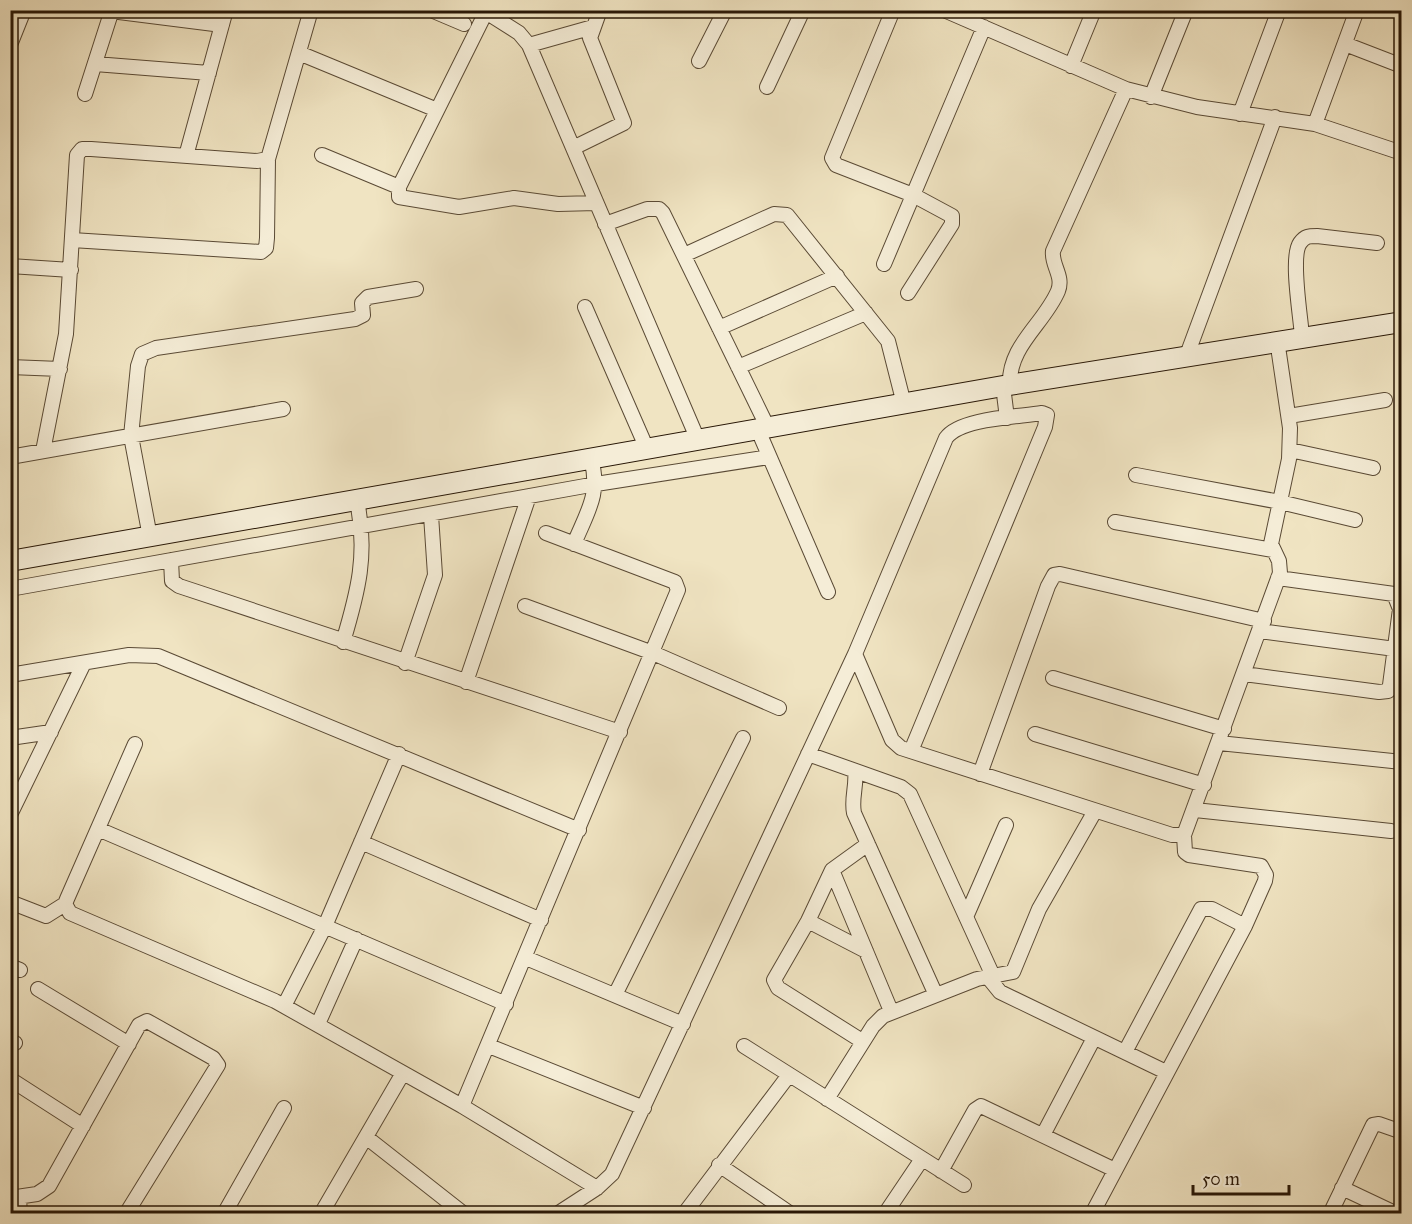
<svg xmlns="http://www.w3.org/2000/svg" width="1412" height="1224" viewBox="0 0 1412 1224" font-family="'IM FELL Great Primer',serif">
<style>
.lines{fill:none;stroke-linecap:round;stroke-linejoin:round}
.street-casing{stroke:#5a4a35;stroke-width:16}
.secondary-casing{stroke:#281706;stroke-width:22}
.street{stroke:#f5edd7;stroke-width:14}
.secondary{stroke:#f5edd7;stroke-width:20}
</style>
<rect width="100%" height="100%" fill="#f0e4c2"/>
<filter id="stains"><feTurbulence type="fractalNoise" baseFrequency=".00333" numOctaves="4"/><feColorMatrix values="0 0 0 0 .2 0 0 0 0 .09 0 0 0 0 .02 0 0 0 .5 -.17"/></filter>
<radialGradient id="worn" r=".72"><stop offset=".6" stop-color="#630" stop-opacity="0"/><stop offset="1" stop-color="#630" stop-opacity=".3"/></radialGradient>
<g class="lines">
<defs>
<path id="street" d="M431 10 464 24
M487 10 399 187V197L459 207 514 198 558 204 596 203
M893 10 832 158 836 165 913 195 952 216V224L908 293
M944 10 1126 89 1197 107 1315 124 1402 153
M111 11 222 25
M486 12 519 33 529 45 698 440
M1345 44 1402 66
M10 45 24 10
M529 45 593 27
M299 53 437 110
M699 61 725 10
M95 64 209 73
M1071 66 1094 10
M767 87 803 10
M85 94 112 10
M1151 97 1186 10
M1240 114 1279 10
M1315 124 1357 10
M573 148 624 123 590 38 600 10
M322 155 399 187
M186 156 226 10
M605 224 647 209H659L663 213 768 428
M72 240 261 252 266 248 267 238 268 159
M684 255 774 214 787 215 888 341 904 404
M884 264 984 27
M10 266 71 270
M585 307 647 449
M719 328 837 276
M1302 337C1301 318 1290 257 1300 243 1305 236 1309 236 1317 236L1377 243
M1187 355 1275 117
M10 367 60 369
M738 367 866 313
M1010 385C1008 346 1044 324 1058 291 1064 276 1051 265 1053 251L1126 89
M1003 386 1007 418
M1289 416 1385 400
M758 430 828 592
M1290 450 1373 468
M43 451 66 334 77 155 82 149H91L257 161 268 159 311 10
M10 457 283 409
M1136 475 1280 502 1355 520
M1115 522 1273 550
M150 537 131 436 138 366 142 354 156 348 355 319 363 315 362 303 368 297 416 289
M574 544C587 512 601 494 591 459
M171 560 172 581 179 586 620 732
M10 589 596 484 769 457
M525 606 653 653 779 708
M1260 631 1395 649
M343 642C358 592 368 554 357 501
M855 654 892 740 901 748 1172 835H1184L1280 573 1279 561 1271 544 1289 459 1290 428 1277 340
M405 663 435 575 431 515
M1244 674 1379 692 1388 691 1390 685 1400 609 1394 594 1278 578
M10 675 129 655 158 656 579 830
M1053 678 1224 729
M466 682 529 496
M1035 734 1204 785
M10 738 51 732
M1219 743 1402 762
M135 744 67 899 65 904 70 913 275 1001 462 1106 597 1188
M808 754 901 787 910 794 993 976
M855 771C857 786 851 798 854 813L935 993
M980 774 1048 586 1054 575 1060 574 1264 621
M1195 810 1391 831
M10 815 84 663
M98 829 506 1004
M361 842 541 920
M832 870 891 1011
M10 902 46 916 65 904
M966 917 1006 825
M808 921 866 951
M526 958 683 1024
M10 966 20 970
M987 976 1000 992 1166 1072
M38 989 129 1044
M615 995 743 738
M284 1006 325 926 399 754
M318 1024 356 939
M10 1041 15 1043
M862 1041 778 988 774 980 808 921 832 870 868 844
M489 1046 644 1108
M744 1046 964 1185
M1125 1052 1201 909H1212L1245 926
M13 1081 83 1126
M827 1099 873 1026 883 1016 977 979 1013 972 1039 909 1095 811
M462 1106 678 590 675 582 546 533
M1043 1135 1094 1038
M366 1137 464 1214
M719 1165 791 1214
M941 1171 975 1110 981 1106 1115 1170
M1342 1188 1397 1214
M10 1198 37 1194 49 1186 139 1025 147 1021 213 1058 218 1065 126 1214
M19 1198 20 1214
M224 1214 284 1108
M321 1214 403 1073
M557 1214 597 1188 612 1174 855 654 946 438C960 418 1018 417 1042 413L1047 415 1045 427 911 751
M684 1214 789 1075
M885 1214 922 1159
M1092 1214 1245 926 1265 881 1266 875 1261 866 1189 855 1185 852 1184 835
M1330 1214 1373 1125 1379 1124 1402 1132"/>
<path id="secondary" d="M10 561 1003 386 1402 322"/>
</defs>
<use href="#street" class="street-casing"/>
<use href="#secondary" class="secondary-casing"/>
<use href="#street" class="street"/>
<use href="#secondary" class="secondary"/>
</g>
<rect width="1412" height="1224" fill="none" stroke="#f0e4c2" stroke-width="36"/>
<rect x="12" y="12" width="1388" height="1200" fill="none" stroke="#281706" stroke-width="3"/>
<rect x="18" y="18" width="1376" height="1188" fill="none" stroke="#281706" stroke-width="1.5"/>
<path d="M1193 1185v9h96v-9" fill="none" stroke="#281706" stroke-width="3"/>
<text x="1202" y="1185" font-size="18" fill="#281706" stroke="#f5edd7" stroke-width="4.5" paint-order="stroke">50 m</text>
<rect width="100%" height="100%" filter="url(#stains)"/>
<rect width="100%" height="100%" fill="url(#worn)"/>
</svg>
